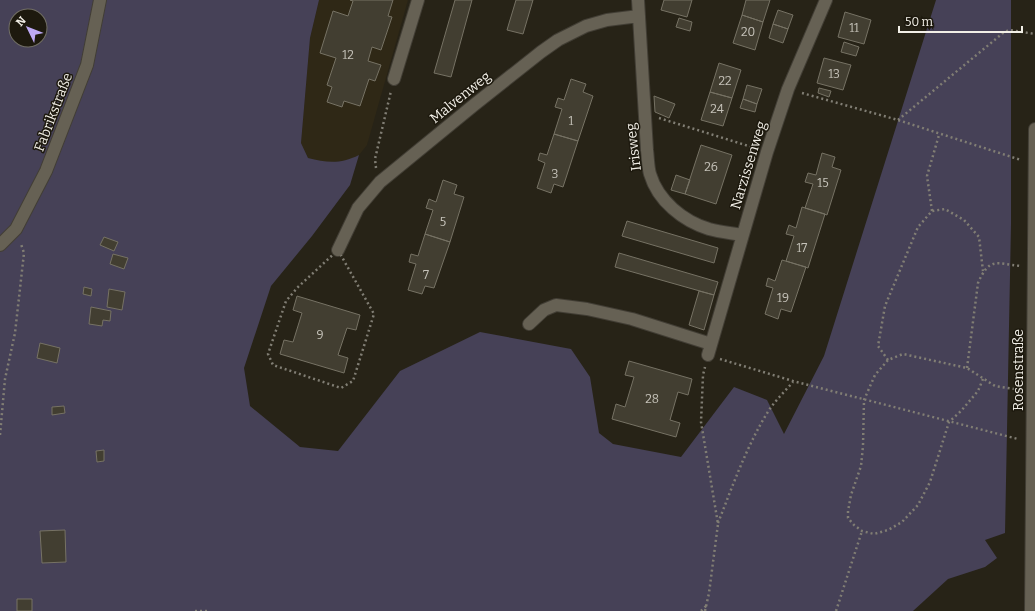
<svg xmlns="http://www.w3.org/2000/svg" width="1035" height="611" viewBox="0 0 1035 611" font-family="Bitter,serif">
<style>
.built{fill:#2f2816}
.green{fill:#464157;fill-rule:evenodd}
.building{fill:#423e31;stroke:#767264}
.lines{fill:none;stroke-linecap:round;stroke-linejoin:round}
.minor-casing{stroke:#423e35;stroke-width:14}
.path{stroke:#817e74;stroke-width:2.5;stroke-dasharray:2 3;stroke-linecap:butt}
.minor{stroke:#666154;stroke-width:12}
.labels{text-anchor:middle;stroke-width:3;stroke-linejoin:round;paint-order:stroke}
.number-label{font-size:12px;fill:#c6c3ba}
.street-label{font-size:14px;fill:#f2efe7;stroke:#1d190e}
</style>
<rect width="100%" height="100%" fill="#272317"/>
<path class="built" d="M319 0H408L367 145 359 155 350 160 325 163 308 158 301 143 310 38Z"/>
<path class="green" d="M0 0H319L310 38 301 143 308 158C327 163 341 164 359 155L350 185 312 236 271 286 244 368 250 406 300 447 338 451 400 371 480 332 571 349 590 377 599 433 613 444 681 457 734 387 767 400 784 434 824 356 936 0H1011V224L1005 533 985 540 997 558 985 567 948 579 913 611H0ZM16 16H40V40H16Z"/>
<path class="building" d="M350 0H393L388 16 392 17 381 50 372 47 368 61 381 65 375 81 369 79 360 106 344 101 342 107 327 102 332 87 327 85 336 58 320 53 333 11 348 16 353 1Z
M455 0H472L451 77 434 73Z
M516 0H533L523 34 507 30Z
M664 0H692L687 17 661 10Z
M746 0H770L763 22 742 15Z
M778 10 793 15 788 29 773 24Z
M845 12 871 20 864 44 838 37Z
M742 15 763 22 755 50 733 43Z
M679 18 692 22 690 31 676 27Z
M773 24 788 29 783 43 769 38Z
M844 42 859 47 856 56 841 52Z
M824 58 851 65 843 90 817 83Z
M719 63 741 70 732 98 710 92Z
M571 79 586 84 583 92 593 96 578 141 554 134 562 109 555 107 558 98 564 100Z
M747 85 762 89 757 104 743 99Z
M819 88 831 91 829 97 818 93Z
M710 92 732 98 723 126 701 120Z
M654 96 675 104 669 118 655 112Z
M743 99 757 104 755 112 740 108Z
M554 134 578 141 563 187 554 184 551 193 537 188 545 163 538 160 540 153 547 155Z
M701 145 732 155 716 204 685 194Z
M822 153 835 157 832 167 841 170 827 215 805 208 813 184 805 182 808 173 816 175Z
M676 175 690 180 685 194 671 190Z
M443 180 457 185 454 194 464 197 450 242 425 234 433 210 426 208 429 199 436 202Z
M802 207 825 214 808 268 786 261 794 236 786 234 789 225 796 228Z
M627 221 718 248 714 263 622 236Z
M425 234 450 242 434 288 425 286 422 294 408 290 416 264 409 262 411 254 418 256Z
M104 237 118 242 114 251 100 245Z
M619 253 718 282 714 295 615 267Z
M113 254 128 258 124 269 110 264Z
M782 260 806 267 791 312 781 309 778 319 765 314 773 288 766 286 768 278 775 281Z
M84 287 92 289 91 296 83 294Z
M109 289 125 292 122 310 107 307Z
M699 291 714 295 704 330 689 325Z
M297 296 360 315 356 330 347 328 338 355 348 358 344 373 280 354 284 340 293 342 302 313 293 310Z
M91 307 111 311 110 321 103 320 102 326 89 324Z
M40 343 60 348 57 363 37 358Z
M629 361 692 379 688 395 678 392 670 420 680 423 676 437 612 419 616 404 625 407 634 377 625 375Z
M64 406 65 413 52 415V407Z
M104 450V461L97 462 96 451Z
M65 530 66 562 42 563 40 531Z
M17 599H32V611H17Z"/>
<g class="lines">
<defs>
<path id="minor" d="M638 0 647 150C648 158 648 167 650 174 658 201 683 221 709 229 720 232 731 233 742 235
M394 79 418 0
M0 245 16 229 46 171 87 65 100 0
M338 250 358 208 380 182 474 105 541 52 558 40 586 26 607 20 639 16
M529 324 544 310 556 305 587 309 632 319 711 344
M708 355 767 152 788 89 826 0
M1031 611 1035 129"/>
</defs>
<use href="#minor" class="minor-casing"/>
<path class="path" d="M802 93 898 120 1021 160
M659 118 755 148
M898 120 1003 33 1009 30 1035 34
M376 168 375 159 391 91
M932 211 927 176 939 135
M338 250 374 314 353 381 341 388 273 365 268 354 286 301 298 287Z
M720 359 793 381 1018 439
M888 360 878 346 885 306 918 227 932 211 945 209 964 220 979 237 983 271
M967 368 978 283C990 256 996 264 1021 266
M983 379 978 391 961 411 949 422 930 482 918 505 902 522 888 530 874 534 862 531 854 525 848 518V511L851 495 861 466 863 446 864 400 875 375 888 360 903 354 967 368 995 386 1020 390
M0 435 5 379 15 333 24 253 21 244
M718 523C733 485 747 445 769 410 776 400 785 391 793 382
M195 611H210
M701 611 706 606
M705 611 709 593 718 524 701 422 703 375 705 367
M836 611 862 531"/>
<use href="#minor" class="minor"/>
</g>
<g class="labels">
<g class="number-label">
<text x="854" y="32">11</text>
<text x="748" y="36">20</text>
<text x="348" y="59">12</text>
<text x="834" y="78">13</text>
<text x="725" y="85">22</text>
<text x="717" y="113">24</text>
<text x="571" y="125">1</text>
<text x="711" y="171">26</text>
<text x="555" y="178">3</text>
<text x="823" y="187">15</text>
<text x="443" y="226">5</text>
<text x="802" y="252">17</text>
<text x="426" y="279">7</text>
<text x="783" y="302">19</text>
<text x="320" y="339">9</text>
<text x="652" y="403">28</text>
</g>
<g class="street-label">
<text transform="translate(460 97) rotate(-39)" y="5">Malvenweg</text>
<text transform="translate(53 112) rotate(-69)" y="5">Fabrikstraße</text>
<text transform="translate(633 147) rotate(-97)" y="5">Irisweg</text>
<text transform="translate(748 165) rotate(-73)" y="5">Narzissenweg</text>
<text transform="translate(1018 370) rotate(-90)" y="5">Rosenstraße</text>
</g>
</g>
<g transform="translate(28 28) rotate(313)"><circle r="19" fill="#1d190e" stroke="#726f65"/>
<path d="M0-3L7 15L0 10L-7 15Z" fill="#bda9f5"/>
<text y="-6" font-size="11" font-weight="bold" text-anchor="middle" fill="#f2efe7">N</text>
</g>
<path d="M899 26v6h123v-6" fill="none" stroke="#f2efe7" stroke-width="2"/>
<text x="905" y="26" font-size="12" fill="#f2efe7" stroke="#1d190e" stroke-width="3" paint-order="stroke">50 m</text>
</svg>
